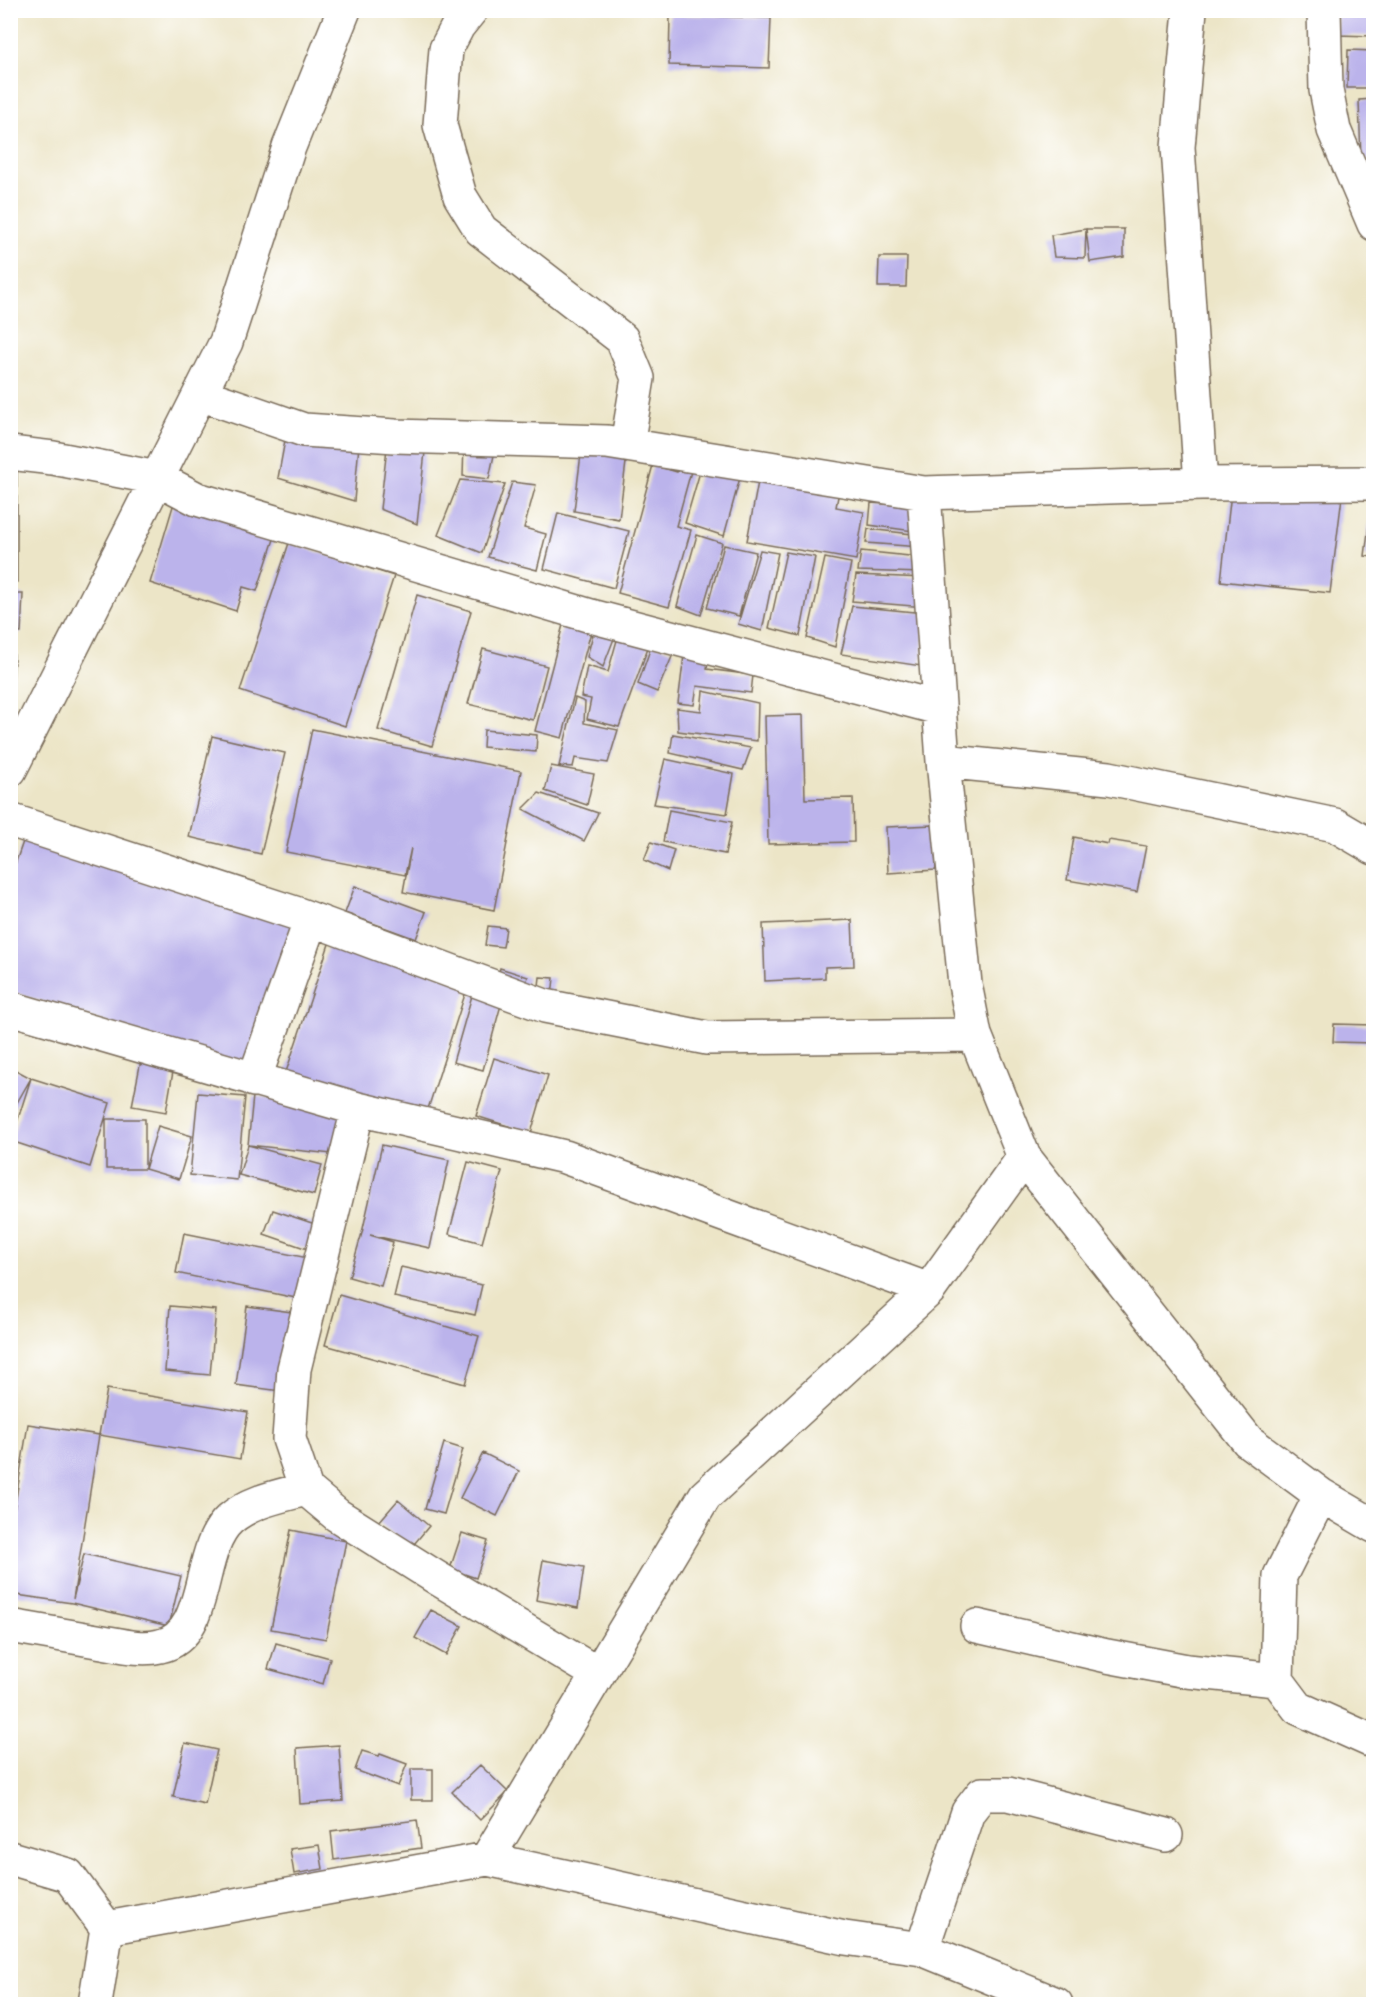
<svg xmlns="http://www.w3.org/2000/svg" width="1384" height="2015" viewBox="0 0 1384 2015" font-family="Sriracha,sans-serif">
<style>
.building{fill:#bbb3eb}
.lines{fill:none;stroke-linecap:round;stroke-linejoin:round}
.minor-casing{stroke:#796b59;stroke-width:36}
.tertiary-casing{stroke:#796b59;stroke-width:36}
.minor{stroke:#fff;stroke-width:33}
.tertiary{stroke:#fff;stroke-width:33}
</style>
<rect width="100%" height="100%" fill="#fff"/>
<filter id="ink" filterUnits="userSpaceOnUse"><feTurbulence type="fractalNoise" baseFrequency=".0167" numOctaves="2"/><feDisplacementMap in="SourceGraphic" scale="12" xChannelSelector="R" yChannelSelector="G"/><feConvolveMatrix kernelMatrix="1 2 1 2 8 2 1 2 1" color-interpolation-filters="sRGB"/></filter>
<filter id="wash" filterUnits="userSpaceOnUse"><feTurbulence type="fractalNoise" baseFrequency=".008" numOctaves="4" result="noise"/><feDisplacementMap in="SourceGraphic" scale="24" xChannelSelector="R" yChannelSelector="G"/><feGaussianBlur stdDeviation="1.35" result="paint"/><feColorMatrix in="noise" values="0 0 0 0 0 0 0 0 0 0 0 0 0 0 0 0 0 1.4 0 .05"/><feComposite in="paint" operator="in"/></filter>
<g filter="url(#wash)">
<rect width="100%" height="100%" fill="#ece5c7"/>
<g id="blocks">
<path class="building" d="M1057 10H1105L1104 16 1057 13Z
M1338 10H1374V36L1336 35Z
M670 15 771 18 769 68 669 65Z
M1348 50 1374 51V88H1347Z
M1374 99V160H1361L1359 100Z
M1086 229 1085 258 1054 257 1051 235Z
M1086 229H1124V257L1090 262Z
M879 257H907L906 287H878Z
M285 440 359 445 354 501 278 478Z
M464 444 496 446 489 479 463 476Z
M582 446 627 454 619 519 574 511Z
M387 448 425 452 417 524 380 509Z
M10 457H17V582H10Z
M681 461 693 464 676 526 691 530 669 607 618 593 653 465 677 472Z
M702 465 741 474 724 536 685 523Z
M760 471 840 486 836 507 864 512 856 560 747 541Z
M460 480 505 484 482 553 438 535Z
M512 482 536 485 524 528 546 534 537 570 488 557Z
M1232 484 1342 497 1330 593 1221 581Z
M176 496 277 530 257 591 243 587 236 611 150 583Z
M1372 500 1374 501V557L1365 556Z
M871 503 911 506 913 531 869 525Z
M558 513 629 531 614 588 544 569Z
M868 529 921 535V547L866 543Z
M697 535 722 543 701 615 677 606Z
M289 543 394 576 345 726 240 691Z
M724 545 756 552 739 616 707 608Z
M760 550 778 553 762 631 738 624Z
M861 551 919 557 922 573 858 571Z
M786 552 815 557 800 636 769 628Z
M825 558 851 563 835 647 807 638Z
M856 575 924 578 925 607 852 601Z
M10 594H23L21 633H10Z
M417 595 471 611 432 746 378 730Z
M852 606 925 613 921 666 841 654Z
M564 621 592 628 562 738 535 731Z
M596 623 617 631 603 667 587 657Z
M619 633 650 642 619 727 587 719 591 699 581 697 587 666 608 672Z
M652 644 674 652 657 692 638 684Z
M685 647 710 650 707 669 753 675 751 693 697 686 694 705 678 703Z
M483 649 547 666 533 720 468 704Z
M10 655H14L13 687H10Z
M703 691 758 703 757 741 678 731 677 708 701 711Z
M575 698 585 702 584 723 618 730 608 763 575 758 573 767 559 766Z
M803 715 805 799 853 798 854 842 768 844 765 716Z
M312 729 521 771 494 910 403 892 411 848 405 875 286 852Z
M484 730 537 735 536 752 483 747Z
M673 734 751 748 743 770 670 753Z
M212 736 285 753 261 854 189 837Z
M665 759 734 774 727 814 654 804Z
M551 766 594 774 587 805 545 791Z
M539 793 598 813 584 841 523 809Z
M669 810 732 822 725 854 663 842Z
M934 825 936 870 888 873 886 827Z
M26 833 296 923 247 1069 10 991V879Z
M1074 837 1108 844 1109 840 1146 846 1137 892 1067 880Z
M651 842 674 850 668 871 644 860Z
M355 886 426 912 416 939 345 913Z
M852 920 854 966 825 967V978L765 981 763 924Z
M488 926 506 928 503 947 485 945Z
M332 935 468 985 426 1115 283 1081Z
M500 968 528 977 524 990 496 983Z
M540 977 554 978 552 996 538 995Z
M475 985 504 994 483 1070 453 1062Z
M1334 1024 1374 1025V1043L1333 1042Z
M494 1058 548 1075 531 1133 476 1116Z
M141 1060 174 1066 166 1112 132 1106Z
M10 1067 31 1078 10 1115Z
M31 1078 110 1103 90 1167 11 1141Z
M198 1093 245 1097 237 1180 190 1175Z
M253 1096 347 1106 341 1155 248 1145 322 1165 314 1195 239 1175 248 1145Z
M106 1119H145V1169L158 1126 192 1136 179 1179 145 1169H106Z
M382 1145 449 1160 430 1248 370 1235 393 1242 381 1286 349 1277 362 1233Z
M468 1162 502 1171 482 1243 449 1234Z
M273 1210 327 1228 319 1253 264 1234Z
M184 1233 318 1260 310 1301 176 1273Z
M401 1267 482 1285 475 1315 394 1297Z
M339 1295 479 1336 465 1384 325 1345Z
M170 1306 216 1310 210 1375 165 1371Z
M247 1306 299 1313 288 1392 236 1385Z
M107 1389 248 1412 240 1459 99 1435Z
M28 1424 99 1435 73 1599 84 1554 181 1576 169 1626 72 1603 10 1594V1536Z
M444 1443 463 1449 444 1514 425 1509Z
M483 1453 519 1471 497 1516 460 1498Z
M398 1500 429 1526 410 1549 379 1522Z
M291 1530 346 1541 326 1639 271 1629Z
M462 1533 488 1541 476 1578 450 1569Z
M543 1560 584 1567 578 1608 536 1600Z
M431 1610 462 1626 446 1655 415 1638Z
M276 1643 330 1658 323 1684 268 1669Z
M185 1743 217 1750 205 1804 173 1797Z
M339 1745 343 1801 300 1804 297 1748Z
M362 1751 379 1756 380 1754 407 1764 398 1786 355 1770Z
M480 1765 508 1792 480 1820 452 1792Z
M411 1769H433V1800H411Z
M417 1820 421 1848 334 1860 331 1831Z
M319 1845 323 1869 294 1874 290 1849Z"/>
</g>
</g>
<g filter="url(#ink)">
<use href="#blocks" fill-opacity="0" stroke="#796b59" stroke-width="1.5"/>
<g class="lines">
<defs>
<path id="minor" d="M471 10 458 26 446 49 440 125 460 196 481 230 622 339 638 378 627 445
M1324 10 1326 90 1334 130 1374 224
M200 394 304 430 395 436 607 442 924 493
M10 453 53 458 157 478 197 499 591 616 939 708
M1201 484 1374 483
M943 761 1109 778 1335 825 1374 848
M10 770 226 342 289 147 344 10
M10 820 295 913 545 1006 707 1038 975 1035
M10 1008 358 1109 565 1157 929 1290
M254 1080 311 919
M358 1109 294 1369 289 1439 306 1489 337 1515 437 1578 598 1674
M1024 1157 1248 1441 1321 1495 1374 1526
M1321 1495 1280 1576 1277 1680 1298 1708 1374 1742
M10 1626C39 1631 68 1636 97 1641 117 1644 140 1651 160 1646 211 1635 195 1550 230 1519 251 1501 280 1496 306 1489
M977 1626 1107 1656 1187 1671 1277 1680
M487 1859 845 1938 922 1949 1056 2004
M107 1928 487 1859 705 1496 929 1290 1024 1157 975 1035 965 984 943 761 924 493 1201 484 1178 147 1190 10
M922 1949 968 1812 982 1794H1008L1166 1835"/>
<path id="tertiary" d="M10 1858 68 1875 107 1928 95 2004"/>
</defs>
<use href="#minor" class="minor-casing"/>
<use href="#tertiary" class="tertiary-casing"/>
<use href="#minor" class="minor"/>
<use href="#tertiary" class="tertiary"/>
</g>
</g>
<rect width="1384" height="2015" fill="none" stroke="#fff" stroke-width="36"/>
</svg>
